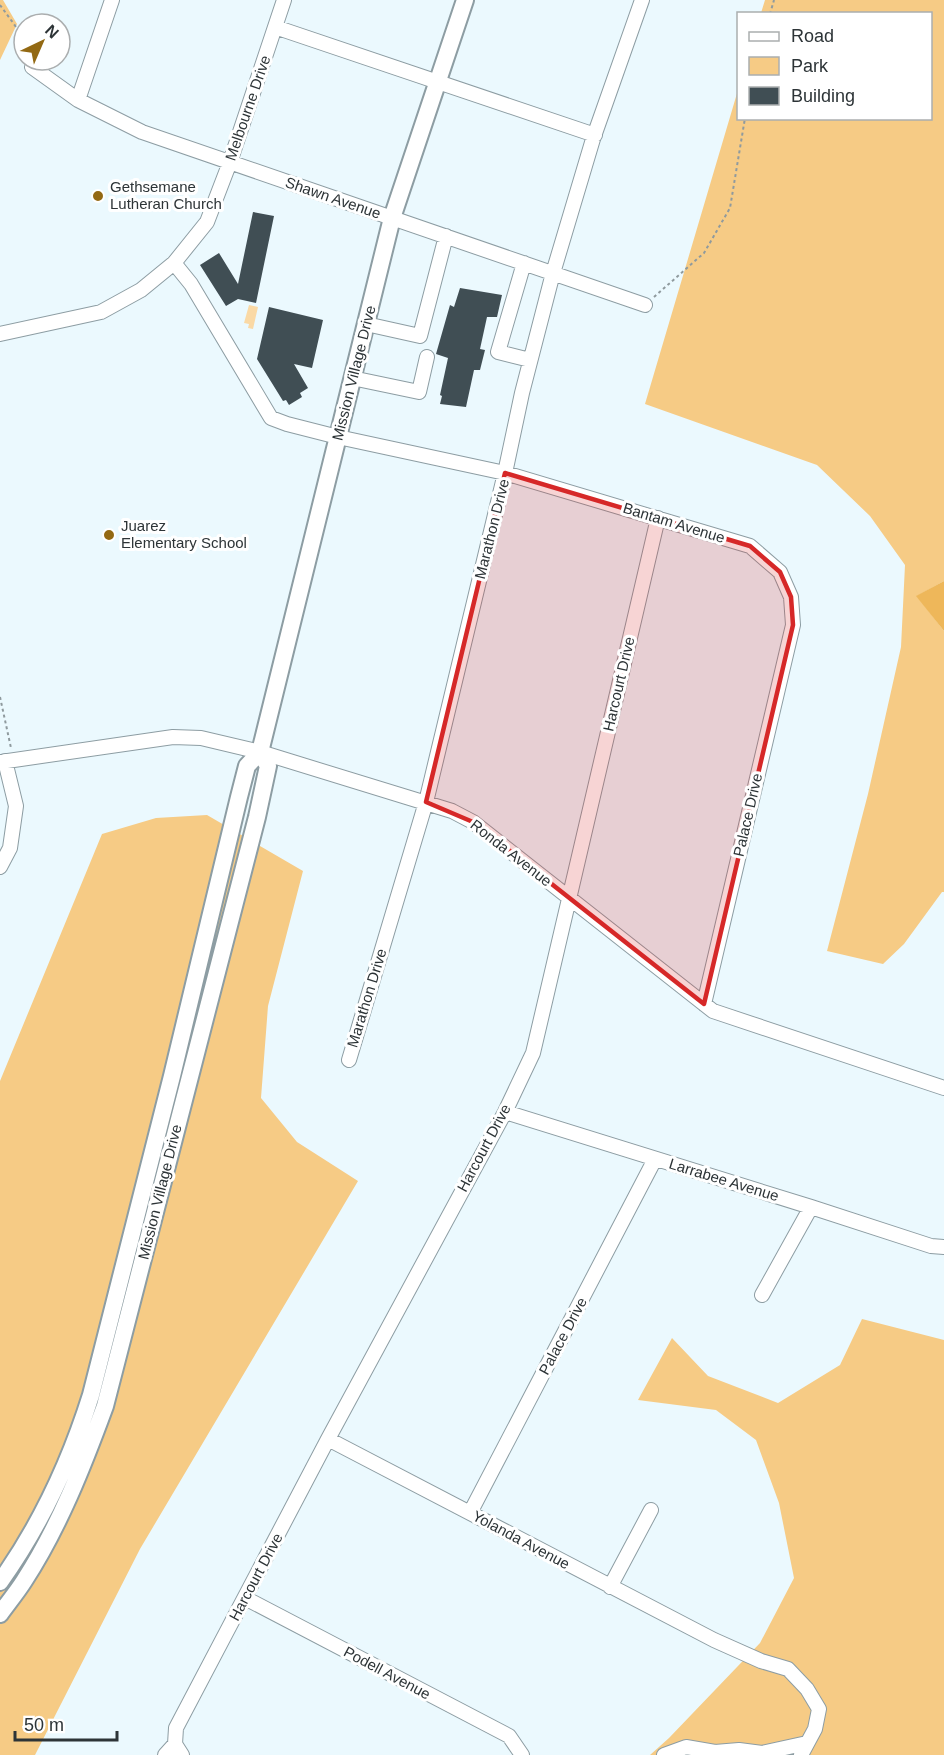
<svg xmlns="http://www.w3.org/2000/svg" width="944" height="1755" viewBox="0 0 944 1755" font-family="Arial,sans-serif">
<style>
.green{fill:#f6cb85}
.forest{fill:#eeb75a}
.water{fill:#fad9a5}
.building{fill:#404e54}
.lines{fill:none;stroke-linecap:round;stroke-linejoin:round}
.minor-casing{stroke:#8d9da3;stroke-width:16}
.major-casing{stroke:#8d9da3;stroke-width:20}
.path{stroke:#8f9a9e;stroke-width:2;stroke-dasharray:3 3;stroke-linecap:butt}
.minor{stroke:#fff;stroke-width:14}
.major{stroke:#fff;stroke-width:16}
.marked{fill:#d62828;fill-opacity:0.2;stroke:#d62828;stroke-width:4.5;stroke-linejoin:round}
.poi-dot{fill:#936913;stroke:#fff;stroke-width:2}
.labels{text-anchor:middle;stroke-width:6;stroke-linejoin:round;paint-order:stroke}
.street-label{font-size:15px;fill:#2d3437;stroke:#fff}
.poi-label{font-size:15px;fill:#2d3437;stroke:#fff;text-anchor:start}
</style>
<rect width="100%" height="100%" fill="#ebf9fe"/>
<path class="green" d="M0 0H3L17 24 0 60Z
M765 0H944V581L917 596 944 631V892H942L904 944 883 964 827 951 868 794 901 647 905 565 870 516 817 465 645 404 738 90V118H930V14L761 13Z
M207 815 303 871 268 1006 261 1098 297 1142 358 1181 140 1549 35 1755H0V1081L102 834 156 818Z
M862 1319 944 1340V1755H650L669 1738 760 1643 794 1578 779 1503 756 1440 716 1410 638 1400 672 1338 708 1376 778 1403 840 1365Z"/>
<path class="forest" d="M944 581V631L916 596Z"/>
<path class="water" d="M249 305 258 307 253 329 248 328 249 324 244 323Z"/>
<path class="building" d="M253 212 274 216 256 303 238 299 226 306 200 265 219 253 238 284Z
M460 288 502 295 497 317H487L480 349 485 350 480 370H474L466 407 440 404 442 396 440 395 448 358 436 354 450 305 454 307Z
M269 307 323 320 312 368 294 364 308 388 300 393 302 397 289 405 286 400 283 401 257 359Z"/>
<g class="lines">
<defs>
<path id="minor" d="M275 27 595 135
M32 67 78 100 142 132 645 305
M78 100 112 0
M174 263 191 284 271 418 287 424 338 437 505 473 750 546 780 572 791 597 793 625 704 1004
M524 263 498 352 530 360
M366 324 420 336 446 236
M0 334 101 312 141 290 174 263 207 222 230 162 284 0
M352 378 419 392 427 357
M0 762 173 737 201 738 260 752 452 811 473 822 713 1011 944 1088
M0 867 10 848 16 806 5 761
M349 1060 426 802 505 473 522 393 553 273 593 139 642 0
M505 1112 811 1207 931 1246 944 1247
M762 1295 811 1207
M328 1439 714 1640 761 1661 788 1669 807 1689 819 1709 815 1729 801 1755
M470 1513 655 1159
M610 1587 651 1510
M245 1598 509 1736 522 1755
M165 1755 175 1744
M182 1755 175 1744 176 1728 328 1439 505 1112 533 1053 658 518
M664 1755 686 1747 715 1752 739 1750 762 1753 807 1743"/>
<path id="major" d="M0 1582C40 1526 70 1462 91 1395L172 1076 239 797 247 766 260 752 392 218 465 0
M0 1614C8 1603 17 1592 24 1581 59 1527 83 1466 105 1406L257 817 268 766 260 752"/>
</defs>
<use href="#minor" class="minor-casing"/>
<use href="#major" class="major-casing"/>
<path class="path" d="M0 5 19 31
M770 14 774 0
M654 297 704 253 730 208 745 118
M0 697 11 748"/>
<use href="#minor" class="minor"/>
<use href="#major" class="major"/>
</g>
<path class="marked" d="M505 473 750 546 780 572 791 597 793 625 704 1004 473 822 426 802Z"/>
<g class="poi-dot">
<circle cx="98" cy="196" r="6"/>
<circle cx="109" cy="535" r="6"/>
</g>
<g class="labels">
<g class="street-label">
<text transform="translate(248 108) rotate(-71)" y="5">Melbourne Drive</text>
<text transform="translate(333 198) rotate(19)" y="5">Shawn Avenue</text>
<text transform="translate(354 373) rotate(-76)" y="5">Mission Village Drive</text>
<text transform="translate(674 523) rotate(17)" y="5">Bantam Avenue</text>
<text transform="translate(492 529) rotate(-76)" y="5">Marathon Drive</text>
<text transform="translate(619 684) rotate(-77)" y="5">Harcourt Drive</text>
<text transform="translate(748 815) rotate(-77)" y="5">Palace Drive</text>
<text transform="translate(511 853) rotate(38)" y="5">Ronda Avenue</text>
<text transform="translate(367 998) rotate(-73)" y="5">Marathon Drive</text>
<text transform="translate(484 1148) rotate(-62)" y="5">Harcourt Drive</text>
<text transform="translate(724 1180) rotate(17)" y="5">Larrabee Avenue</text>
<text transform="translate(160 1192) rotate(-76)" y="5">Mission Village Drive</text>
<text transform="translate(563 1336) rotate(-62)" y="5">Palace Drive</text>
<text transform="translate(521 1540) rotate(28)" y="5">Yolanda Avenue</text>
<text transform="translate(256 1577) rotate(-62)" y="5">Harcourt Drive</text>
<text transform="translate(387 1673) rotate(28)" y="5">Podell Avenue</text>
</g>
<g class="poi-label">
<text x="110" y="192">Gethsemane<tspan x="110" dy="17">Lutheran Church</tspan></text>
<text x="121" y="531">Juarez<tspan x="121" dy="17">Elementary School</tspan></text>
</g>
</g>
<rect x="737" y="12" width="195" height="108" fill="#ffffff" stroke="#abaeaf" stroke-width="1.5"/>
<rect x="749" y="32" width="30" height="9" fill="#ffffff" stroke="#abaeaf" stroke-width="1.5"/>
<text x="791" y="42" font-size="18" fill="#2d3437">Road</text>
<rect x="749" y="57" width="30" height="18" fill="#f6cb85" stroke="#abaeaf" stroke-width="1.5"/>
<text x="791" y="72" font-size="18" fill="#2d3437">Park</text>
<rect x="749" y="87" width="30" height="18" fill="#404e54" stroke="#abaeaf" stroke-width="1.5"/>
<text x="791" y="102" font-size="18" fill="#2d3437">Building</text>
<g transform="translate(42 42) rotate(44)"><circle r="28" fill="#ffffff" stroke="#abaeaf" stroke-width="1.5"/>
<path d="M0-4.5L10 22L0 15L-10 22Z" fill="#936913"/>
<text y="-9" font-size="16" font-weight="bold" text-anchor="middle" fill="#2d3437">N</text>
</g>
<path d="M15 1731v9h102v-9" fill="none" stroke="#2d3437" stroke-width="3"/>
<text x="24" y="1731" font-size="18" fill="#2d3437" stroke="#ffffff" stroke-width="4.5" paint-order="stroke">50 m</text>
</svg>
